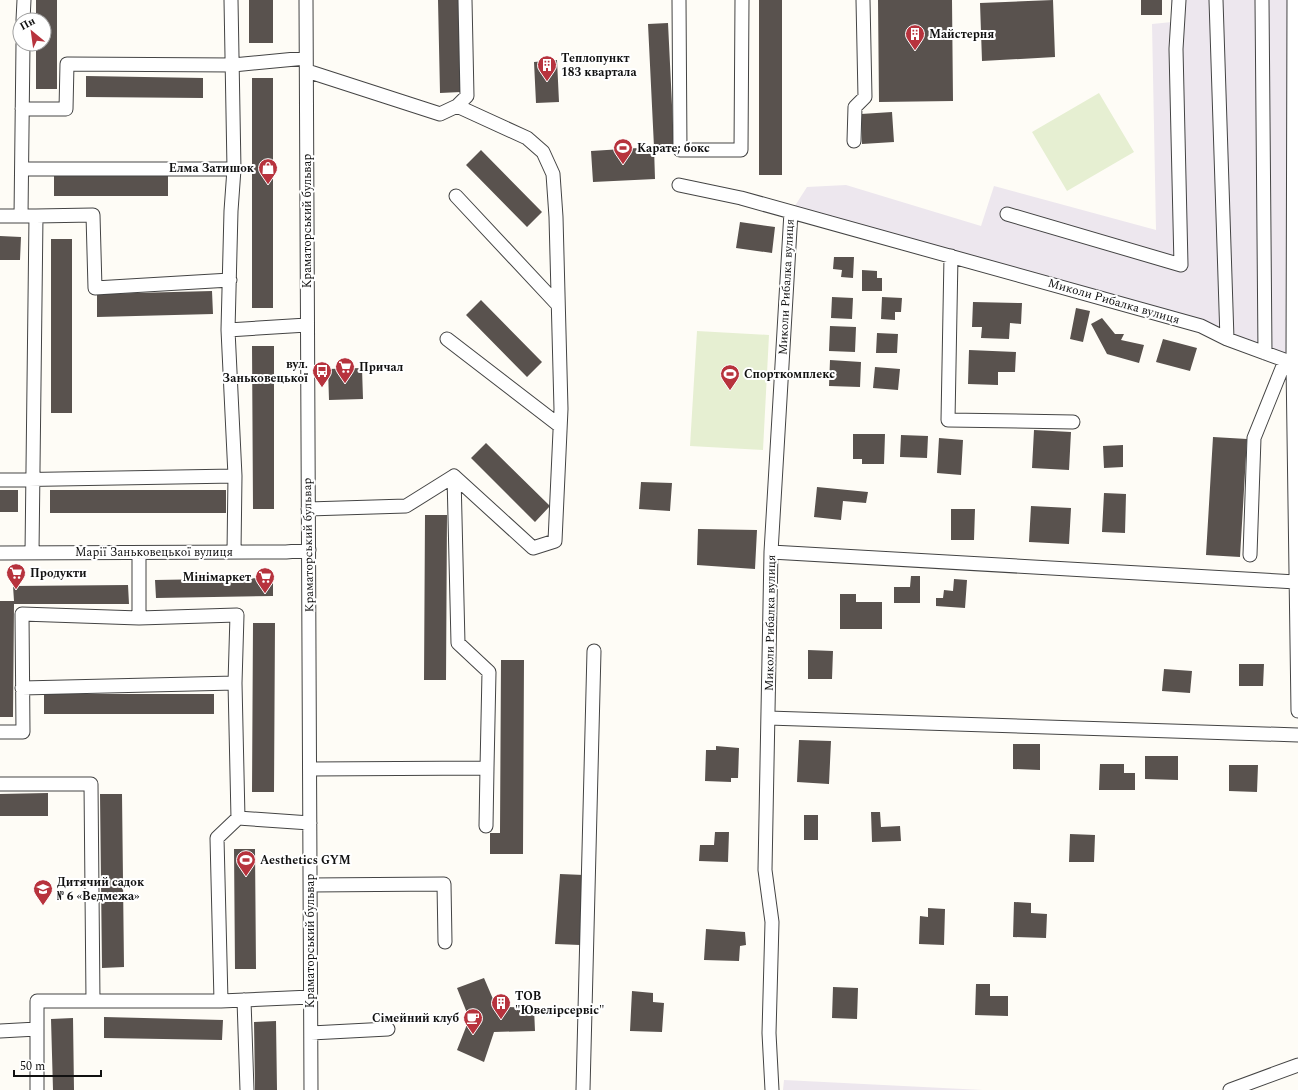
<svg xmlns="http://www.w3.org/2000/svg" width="1298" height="1090" viewBox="0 0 1298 1090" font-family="Spectral,serif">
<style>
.industrial{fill:#ede7ee}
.pitch{fill:#e6efd2}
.building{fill:#59524e}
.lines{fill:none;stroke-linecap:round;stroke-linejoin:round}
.minor-casing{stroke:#444;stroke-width:15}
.minor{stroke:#fff;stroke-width:13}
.labels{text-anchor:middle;stroke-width:4;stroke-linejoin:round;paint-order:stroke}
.poi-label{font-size:12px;font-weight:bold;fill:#111;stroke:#fff;text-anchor:start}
.street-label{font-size:12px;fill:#111;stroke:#fff}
</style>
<rect width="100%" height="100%" fill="#fefcf6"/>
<path class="industrial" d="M1171 0H1294L1293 364 1227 339 791 212 807 187 846 185 981 226 994 186 1156 230 1152 24 1172 22Z
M784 1080 983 1090H783Z"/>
<path class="pitch" d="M1099 93 1134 152 1067 191 1032 132Z
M697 331 769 335 763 450 690 446Z"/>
<path class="building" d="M36 0H57V89H36V44H44V20H36Z
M249 0H273V43H249Z
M438 0H459L461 92 440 93Z
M759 0H782V175H759Z
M878 0H952L953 101 879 102Z
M1053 0 1055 57 982 61 980 3Z
M1141 0H1162V15H1141Z
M668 23 674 146 654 147 648 24Z
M557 60 559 102 536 103 534 62Z
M86 76 203 78V98L86 97Z
M252 78H273V308H252Z
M892 112 894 142 862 144 861 114Z
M654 147 655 179 593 182 591 151Z
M481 150 542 212 527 227 466 165Z
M168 174V196H54V175Z
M740 222 775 227 772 253 736 248Z
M0 236 21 237 20 260H0Z
M51 239H72V413H51Z
M834 257H854L853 278 841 277 842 270 833 269Z
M862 270 877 271V278H882V291H862Z
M212 291 213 314 97 317V294Z
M832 297 853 298 852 319 831 318Z
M882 297 902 298 901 312H895V320L881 319Z
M481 300 542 362 527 377 466 315Z
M973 302 1022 303 1021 324 1010 323 1009 339 981 338 982 327H972Z
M1076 308 1090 311 1083 342 1070 339Z
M1102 318 1115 334H1124L1121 340 1144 345 1139 363 1107 354 1091 324Z
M830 326 856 327 855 352 829 351Z
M877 333 898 334 897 353H876Z
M1163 339 1197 348 1190 371 1156 362Z
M252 346H274V509H253Z
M969 350 1016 352 1015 372H998V385L968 384Z
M830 360 861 362 860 387 829 386Z
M875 367 900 369 898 390 873 388Z
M362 368 363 399 329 400 328 369Z
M1034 430 1071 432 1069 470 1032 468Z
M853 434H885L884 464H862V459H853Z
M901 435 928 436 927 458 900 457Z
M1213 437 1247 439 1240 557 1206 555Z
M939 438 963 440 961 475 937 473Z
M486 443 550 506 535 522 471 458Z
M1123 445V467L1104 468 1103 446Z
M641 482 672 483 670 511 639 509Z
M817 487 868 492 866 503 843 501 841 520 814 517Z
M0 490H18V512H0Z
M50 490H226V513H50Z
M1104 493 1126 494 1125 533 1102 532Z
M1031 506 1071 508 1069 544 1029 542Z
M951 509H975L974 540H951Z
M425 515H447L446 680H424Z
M698 529 757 530 755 569 697 565Z
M911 576H920V603H894V587H910Z
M273 578V596L156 598 155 580Z
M954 579 967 580 965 608 936 606V598H943L944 590 953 591Z
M128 585 129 604H14L13 717H0V601H14L13 586Z
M840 594H856V602H882V629H840Z
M253 623H275L274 792H252Z
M808 650 833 651 832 679H808Z
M501 660H524L523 854H490V833H500Z
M1239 664H1264L1263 686H1239Z
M1164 669 1192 671 1190 693 1162 691Z
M44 694H214V714H44Z
M799 740 831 741 829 784 797 782Z
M1013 744H1040V770L1013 769Z
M716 746 739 748 738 778H731V782L705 781 706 750H716Z
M1145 756H1178V780L1145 779Z
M1100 764H1124V773H1135V790H1099Z
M1229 765H1258L1257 792 1229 791Z
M48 793V816H0V794Z
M100 794H122L124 967 102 968Z
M871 812H880L881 827 900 826 901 841 872 842Z
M804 815H818V840H804Z
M715 832H729L728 862 699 861 700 845H714Z
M1070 834 1095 835 1094 862H1069Z
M234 849H255L256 969H235Z
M560 874 584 875 580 945 555 944Z
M1014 902 1031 903V913L1047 914 1046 938 1013 937Z
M928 908 945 909 944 945 919 944 920 916 928 917Z
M706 929 745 932 746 945 740 946 739 961 704 960Z
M484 978 493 999H505V1007L534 1008 535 1031 494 1032 484 1062 457 1050 466 1027 467 1013 457 988Z
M976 984H990V996H1008V1016L975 1015Z
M833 987 858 988 857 1019 832 1018Z
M632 991 653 993V1002L664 1003 662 1032 630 1031Z
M104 1017 223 1020 222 1040 104 1038Z
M73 1018 74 1090H53L51 1019Z
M276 1021 277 1090H255L254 1022Z"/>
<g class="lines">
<defs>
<path id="minor" d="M231 0 234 169 231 211 228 330 235 476 234 552
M306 0 311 1090
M679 0 680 150H741L742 0
M1216 0 1227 339
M1262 0 1265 353
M1294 0 1293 364 1298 711
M23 20 24 0
M307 71 440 114 457 106 467 96 465 0
M22 109H66L67 64 233 65 306 58
M854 141 855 107 865 97 863 0
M22 169H234
M679 185 741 198 1201 326 1227 339 1298 365
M456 196 557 304
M1007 214 1181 265 1176 49 1179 0
M0 216H36L32 553
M21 216 23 44
M36 216 93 215 95 288 230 280
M951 256 948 420 1073 422
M228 330 307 325
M447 339 560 426
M454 476 458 643 489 672 487 768
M0 480 235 476
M308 509 406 506 454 476 533 548 555 541 561 409 556 217 553 174 543 152 527 138 457 106
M771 552 1296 582
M0 553 286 552 309 550
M1250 555 1254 438 1285 361
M235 683 238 818 310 823
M22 688 235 683 237 615 139 618
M768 718 1298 735
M0 732H23L22 614 139 618V553
M310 769 487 768 486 826
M0 784H91L93 1001
M238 818 217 838 221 1001 311 997
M310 885 444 884 445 942
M244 1000 247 1090
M0 1031 37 1029
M311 1033 388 1029
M37 1090V1001H221
M583 1090 594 651
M772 1090 769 1033 772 922 765 870 771 552 791 212
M1230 1090 1298 1065"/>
</defs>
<use href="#minor" class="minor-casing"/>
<use href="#minor" class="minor"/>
</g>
<defs>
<symbol id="building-pin" viewBox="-11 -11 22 30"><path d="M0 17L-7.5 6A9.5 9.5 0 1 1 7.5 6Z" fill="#b7333d" stroke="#fff"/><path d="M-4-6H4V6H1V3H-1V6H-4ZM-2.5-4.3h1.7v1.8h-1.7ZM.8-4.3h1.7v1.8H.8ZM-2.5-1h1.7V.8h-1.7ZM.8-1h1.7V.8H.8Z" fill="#fff"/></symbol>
<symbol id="stadium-pin" viewBox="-11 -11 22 30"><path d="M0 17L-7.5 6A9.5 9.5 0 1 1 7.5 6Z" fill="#b7333d" stroke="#fff"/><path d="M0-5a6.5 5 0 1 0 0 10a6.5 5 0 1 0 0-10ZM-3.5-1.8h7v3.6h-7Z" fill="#fff"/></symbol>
<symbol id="shop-pin" viewBox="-11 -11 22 30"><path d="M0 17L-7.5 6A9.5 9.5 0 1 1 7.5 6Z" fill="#b7333d" stroke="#fff"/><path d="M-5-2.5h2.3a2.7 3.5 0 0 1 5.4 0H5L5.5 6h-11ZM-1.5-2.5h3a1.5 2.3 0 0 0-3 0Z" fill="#fff"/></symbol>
<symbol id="supermarket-pin" viewBox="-11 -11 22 30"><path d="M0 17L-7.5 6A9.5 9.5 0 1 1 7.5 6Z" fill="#b7333d" stroke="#fff"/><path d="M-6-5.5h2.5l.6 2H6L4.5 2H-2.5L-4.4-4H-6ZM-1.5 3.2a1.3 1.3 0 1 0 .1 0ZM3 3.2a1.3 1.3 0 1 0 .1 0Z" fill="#fff"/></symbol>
<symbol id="bus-pin" viewBox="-11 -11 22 30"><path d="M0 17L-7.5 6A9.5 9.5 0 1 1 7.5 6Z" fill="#b7333d" stroke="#fff"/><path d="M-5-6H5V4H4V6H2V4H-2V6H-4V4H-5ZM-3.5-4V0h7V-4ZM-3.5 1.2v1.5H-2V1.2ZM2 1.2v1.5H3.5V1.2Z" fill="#fff"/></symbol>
<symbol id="school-pin" viewBox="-11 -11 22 30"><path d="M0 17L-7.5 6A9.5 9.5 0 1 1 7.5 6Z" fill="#b7333d" stroke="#fff"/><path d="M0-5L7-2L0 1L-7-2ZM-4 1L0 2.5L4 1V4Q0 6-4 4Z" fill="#fff"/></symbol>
<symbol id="cafe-pin" viewBox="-11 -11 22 30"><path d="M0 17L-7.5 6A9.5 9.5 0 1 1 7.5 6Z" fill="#b7333d" stroke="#fff"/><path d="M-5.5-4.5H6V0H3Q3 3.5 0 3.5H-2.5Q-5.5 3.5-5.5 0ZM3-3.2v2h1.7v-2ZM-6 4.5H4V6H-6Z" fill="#fff"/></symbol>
</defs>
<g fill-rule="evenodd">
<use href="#building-pin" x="904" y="23" width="22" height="30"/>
<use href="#building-pin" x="536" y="54" width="22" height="30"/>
<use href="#stadium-pin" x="612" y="137" width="22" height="30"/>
<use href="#shop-pin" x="257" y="157" width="22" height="30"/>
<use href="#supermarket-pin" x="334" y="356" width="22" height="30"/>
<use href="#bus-pin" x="311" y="360" width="22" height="30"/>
<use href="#stadium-pin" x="719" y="363" width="22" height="30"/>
<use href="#supermarket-pin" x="5" y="562" width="22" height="30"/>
<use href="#supermarket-pin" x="254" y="566" width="22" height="30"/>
<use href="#stadium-pin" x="235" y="849" width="22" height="30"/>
<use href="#school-pin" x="32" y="878" width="22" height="30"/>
<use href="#building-pin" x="490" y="992" width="22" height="30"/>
<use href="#cafe-pin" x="462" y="1007" width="22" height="30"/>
</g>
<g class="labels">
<g class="poi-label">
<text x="929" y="38">Майстерня</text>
<text x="561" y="62">Теплопункт<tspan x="561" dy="14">183 квартала</tspan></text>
<text x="637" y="152">Карате; бокс</text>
<text x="254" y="172" text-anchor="end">Елма Затишок</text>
<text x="308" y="368" text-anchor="end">вул.<tspan x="308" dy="14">Заньковецької</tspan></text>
<text x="359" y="371">Причал</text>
<text x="744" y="378">Спорткомплекс</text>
<text x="30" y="577">Продукти</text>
<text x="251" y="581" text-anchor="end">Мінімаркет</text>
<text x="260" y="864">Aesthetics GYM</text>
<text x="57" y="886">Дитячий садок<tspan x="57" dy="14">№ 6 «Ведмежа»</tspan></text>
<text x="515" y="1000">ТОВ<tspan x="515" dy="14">"Ювелірсервіс"</tspan></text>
<text x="459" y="1022" text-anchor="end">Сімейний клуб</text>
</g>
<g class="street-label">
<text transform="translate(307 221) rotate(-90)" y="4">Краматорський бульвар</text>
<text transform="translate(786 287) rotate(-87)" y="4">Миколи Рибалка вулиця</text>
<text transform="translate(1114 301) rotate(16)" y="4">Миколи Рибалка вулиця</text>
<text transform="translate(308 545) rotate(-91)" y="4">Краматорський бульвар</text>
<text x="154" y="556">Марії Заньковецької вулиця</text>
<text transform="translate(770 623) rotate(-89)" y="4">Миколи Рибалка вулиця</text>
<text transform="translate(310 941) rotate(-90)" y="4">Краматорський бульвар</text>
</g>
</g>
<g transform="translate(32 32) rotate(331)"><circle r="19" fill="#ffffff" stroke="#a0a0a0"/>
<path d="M0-3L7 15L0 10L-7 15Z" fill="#b7333d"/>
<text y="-6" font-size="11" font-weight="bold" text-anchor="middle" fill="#111111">Пн</text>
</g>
<path d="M14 1070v6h87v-6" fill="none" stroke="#111111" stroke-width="2"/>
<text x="20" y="1070" font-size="12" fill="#111111" stroke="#ffffff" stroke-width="3" paint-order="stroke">50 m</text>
</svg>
